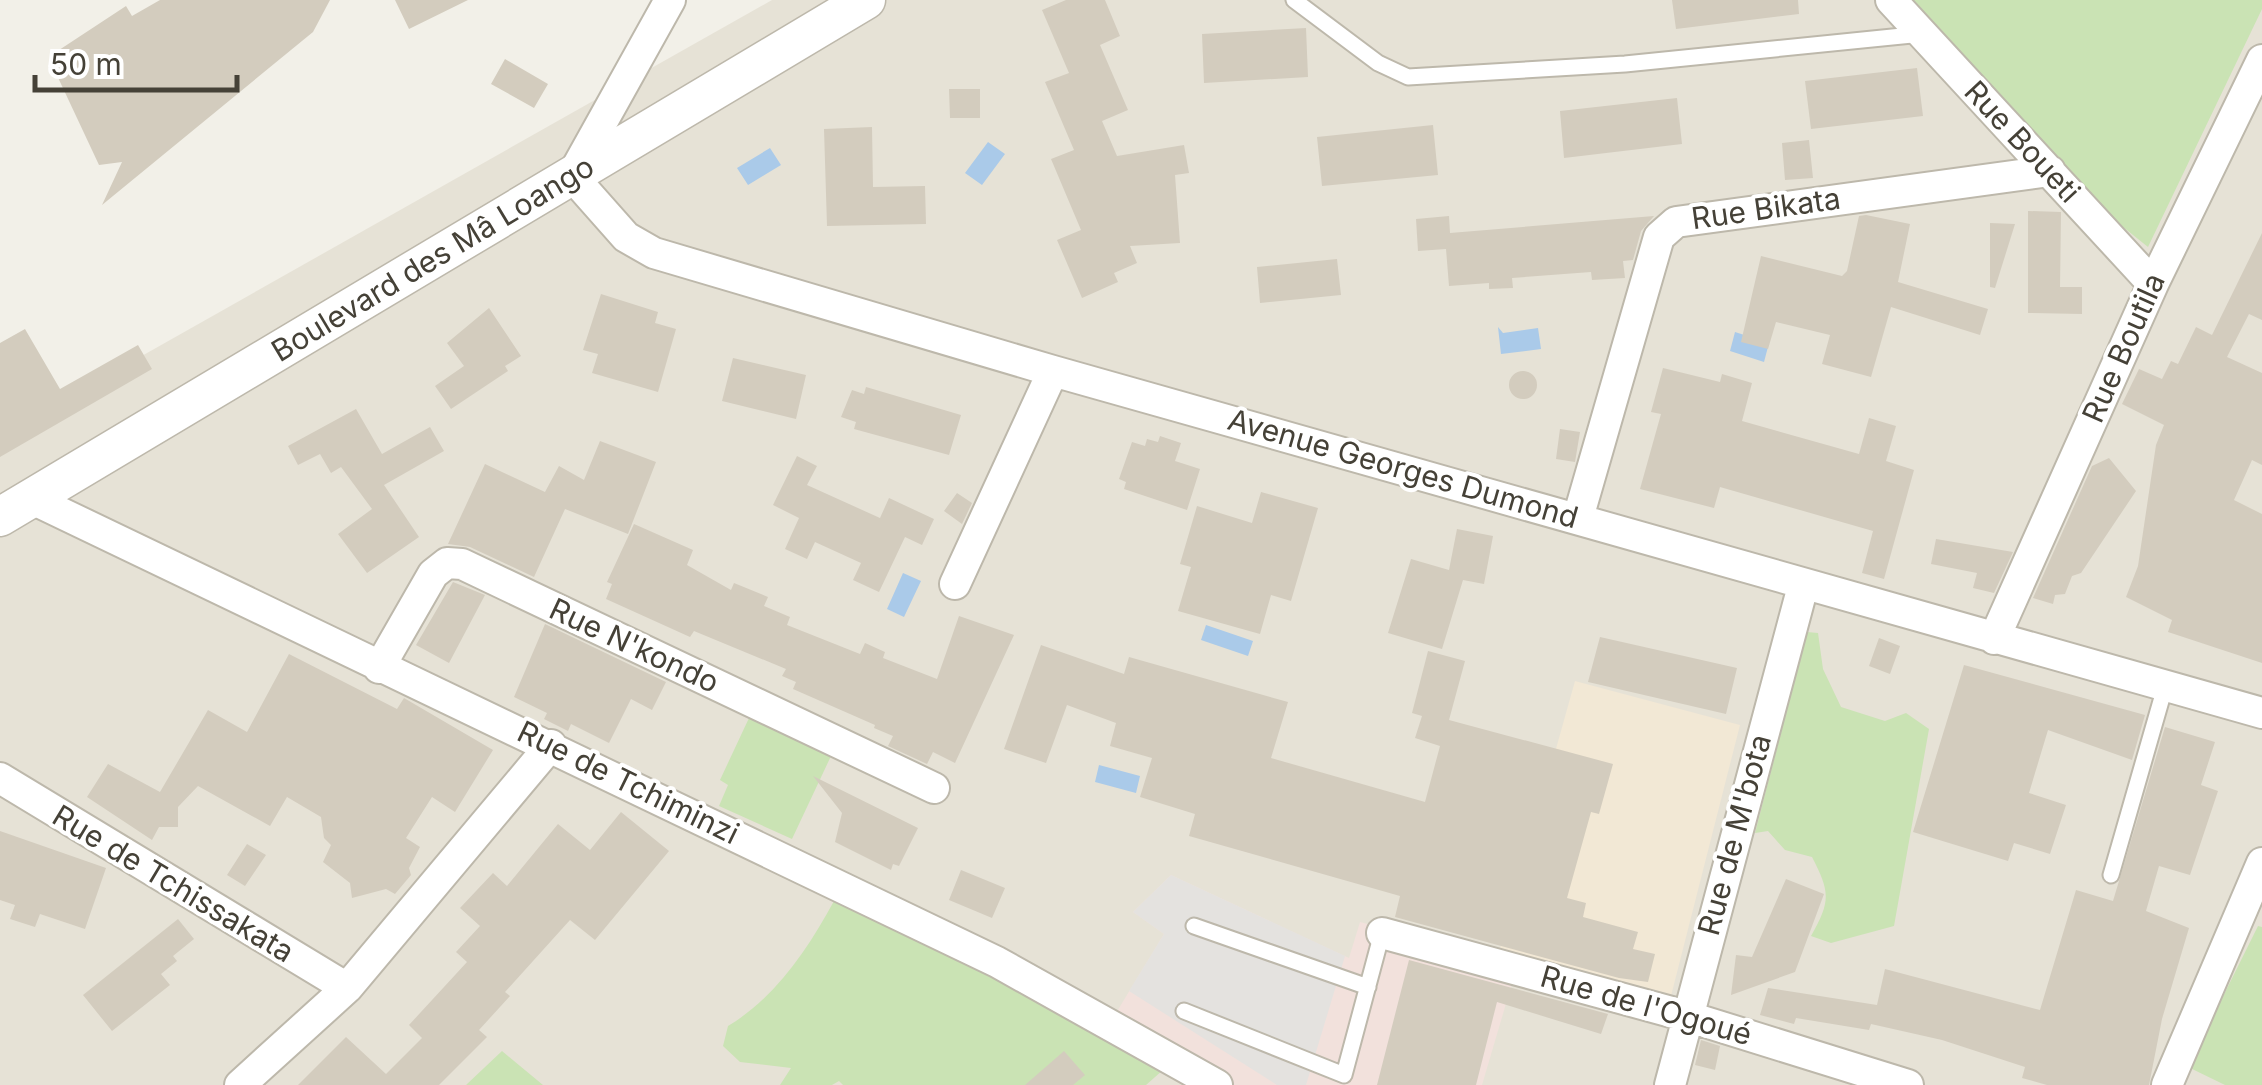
<svg xmlns="http://www.w3.org/2000/svg" width="2262" height="1085" viewBox="0 0 2262 1085" font-family="Inter,sans-serif">
<style>
.residential{fill:#e6e2d6}
.commercial{fill:#f2e8d5}
.medical{fill:#f2e1dc}
.green{fill:#cae3b4}
.parking{fill:#e4e2df}
.water{fill:#aacae9}
.building{fill:#d3ccbe}
.lines{fill:none;stroke-linecap:round;stroke-linejoin:round}
.service-casing{stroke:#bdb8ab;stroke-width:19}
.minor-casing{stroke:#bdb8ab;stroke-width:34}
.tertiary-casing{stroke:#bdb8ab;stroke-width:41}
.service{stroke:#fff;stroke-width:15}
.minor{stroke:#fff;stroke-width:30}
.tertiary{stroke:#fff;stroke-width:38}
.labels{text-anchor:middle;stroke-width:8;stroke-linejoin:round;paint-order:stroke}
.street-label{font-size:30px;fill:#454137;stroke:#fff}
</style>
<rect width="100%" height="100%" fill="#f2f0e8"/>
<path class="residential" d="M772 0H2262V1085H0V436Z"/>
<path class="commercial" d="M1575 681 1740 725 1671 996 1499 952Z"/>
<path class="medical" d="M1171 875 1349 958 1360 922 1518 963 1482 1085H1234L1116 1013 1164 934 1133 912Z"/>
<path class="green" d="M1902 0H2262V9L2148 247 2038 159Z
M1807 632 1818 633 1823 669 1841 707 1885 721 1906 713 1929 729 1894 926 1831 943 1811 936C1831 901 1830 892 1812 857L1785 850 1768 831 1755 833Z
M749 718 831 756 792 839 719 806 728 785 720 780Z
M834 901 927 926 1163 1070 1146 1085H843L839 1081 832 1085H780L791 1068 740 1062 723 1046 728 1026C775 998 808 949 834 901Z
M2258 926 2262 927V1085H2225L2188 1067Z
M502 1051 543 1085H466Z"/>
<path class="parking" d="M1171 875 1345 956 1306 1085H1277L1129 991 1164 934 1133 912Z"/>
<path class="water" d="M988 142 1005 154 982 185 965 173Z
M770 148 781 165 748 185 737 168Z
M1498 327 1503 333 1538 328 1541 349 1501 354Z
M1735 332 1769 343 1764 362 1730 351Z
M903 573 921 581 904 617 887 609Z
M1206 625 1253 641 1248 656 1201 640Z
M1099 765 1140 776 1136 793 1095 782Z"/>
<path class="building" d="M160 0H330L313 32 102 205 122 162 99 165 54 69 58 63 53 54 126 6 132 16Z
M395 0H468L409 29Z
M1066 0H1105L1120 36 1100 45 1128 110 1102 121 1117 156 1184 145 1189 173 1175 175 1180 243 1130 246 1137 263 1114 273 1118 282 1082 298 1057 240 1081 230 1051 159 1074 150 1045 82 1069 73 1042 10Z
M1672 0H1798L1799 14 1676 29Z
M1306 28 1308 77 1204 83 1202 34Z
M505 59 548 84 534 108 491 84Z
M1917 68 1923 116 1811 129 1805 81Z
M949 89H980V118H950Z
M1677 98 1682 144 1564 158 1560 111Z
M1433 125 1438 175 1322 186 1317 137Z
M872 127 873 187 925 186 926 224 827 226 824 129Z
M1809 140 1813 178 1785 180 1782 143Z
M2028 211 2061 212 2060 287H2082V314L2028 313Z
M1866 215 1910 224 1898 282 1988 309 1980 335 1891 307 1871 377 1822 364 1830 335 1776 322 1768 349 1741 342 1761 256 1842 276 1847 271 1859 216Z
M1449 216 1450 233 1654 216 1641 231 1633 260 1623 261 1625 278 1592 280 1591 272 1512 278 1513 288 1489 289V283L1449 286 1446 249 1418 251 1416 219Z
M1990 223 2015 224 1995 288 1990 287Z
M2262 233V320L2249 314 2227 357 2262 373V465L2252 460 2234 500 2262 514V663L2168 632 2172 620 2126 597 2138 566 2156 445 2164 425 2122 404 2139 369 2162 379 2171 361 2178 364 2196 327 2212 335Z
M1337 259 1341 295 1260 303 1257 267Z
M601 294 658 312 655 323 676 329 658 392 592 373 598 354 583 350Z
M489 308 521 356 505 366 508 371 451 409 435 386 464 366 447 343Z
M25 329 60 389 138 345 152 369 0 457V343Z
M733 358 806 375 796 419 722 401Z
M1663 368 1720 382 1722 374 1752 383 1742 421 1859 454 1869 418 1896 426 1886 461 1914 470 1884 579 1862 573 1873 531 1720 487 1714 508 1640 489 1661 414 1651 412Z
M1509 385a14 14 0 1 1 28 0a14 14 0 1 1-28 0Z
M866 387 961 415 949 455 854 429 856 422 841 417 852 390 864 394Z
M356 409 382 454 430 427 444 451 384 485 419 537 367 573 338 534 372 509 341 467 331 473 320 454 298 465 288 446Z
M1560 429 1580 432 1575 462 1556 459Z
M1160 436 1181 443 1175 461 1200 469 1187 510 1124 489 1126 482 1119 479 1132 442 1145 446 1147 439 1158 442Z
M600 441 656 462 628 534 565 509 534 577 470 547 448 544 485 464 545 492 559 466 584 480Z
M797 456 817 466 807 485 880 518 889 498 934 519 922 545 905 537 879 592 853 580 861 563 815 542 807 559 785 549 799 518 773 505Z
M2109 458 2136 491 2081 573 2072 576 2065 594 2055 595 2053 604 2033 598 2092 466Z
M1261 492 1318 508 1291 601 1271 595 1260 634 1178 611 1191 567 1180 564 1197 506 1252 523Z
M957 493 972 503 962 524 944 511Z
M634 524 693 550 687 565 731 590 734 583 768 597 764 606 790 617 787 625 860 654 865 643 885 652 883 658 937 679 959 616 1014 635 955 763 933 752 927 764 888 746 893 736 874 728 875 725 793 689 796 682 782 676 786 669 694 631 690 637 606 599 612 584 607 582Z
M1457 529 1493 536 1484 584 1463 580 1442 649 1388 633 1411 559 1449 570Z
M1936 539 2013 552 1994 593 1973 588 1977 573 1931 564Z
M453 582 485 595 449 663 416 645Z
M545 624 666 682 652 710 631 699 609 743 571 724 568 731 544 719 547 713 514 697Z
M1600 637 1737 668 1726 714 1588 682Z
M1879 638 1900 646 1890 674 1869 666Z
M1041 645 1124 674 1129 657 1288 702 1271 758 1425 802 1440 746 1415 738 1422 716 1412 713 1428 651 1465 661 1449 720 1613 764 1599 814 1591 812 1567 898 1586 903 1583 917 1638 932 1633 949 1655 954 1648 982 1619 978 1395 917 1400 896 1189 836 1195 814 1140 797 1152 758 1110 746 1116 723 1067 705 1046 763 1004 749Z
M289 654 397 709 404 698 493 750 455 812 432 797 406 838 420 847 409 868 411 875 395 894 386 889 352 898 350 883 323 862 331 845 324 838 321 817 287 797 270 826 198 786 178 807V827H159L152 840 87 797 108 764 160 792 208 710 247 732Z
M1964 665 2145 715 2132 760 2048 730 2029 793 2066 805 2050 854 2014 843 2008 861 1913 832Z
M2165 727 2215 742 2201 785 2218 791 2190 875 2159 866 2146 911 2189 928 2162 1019 2149 1085H2047L2022 1078 2025 1067 1942 1040 1871 1024 1869 1030 1796 1018 1794 1024 1760 1015 1768 988 1877 1005 1885 969 2040 1010 2076 890 2113 901Z
M813 776 918 828 899 866 893 864 891 870 835 842 842 813Z
M621 812 669 851 595 940 570 920 505 992 510 996 479 1030 487 1037 439 1085H298L346 1037 386 1074 422 1038 409 1025 467 962 456 952 480 926 460 908 493 873 507 886 558 824 590 850Z
M0 831 106 868 85 929 40 914 35 927 10 919 15 905 0 900Z
M247 844 266 855 245 886 227 875Z
M961 870 1005 888 992 918 949 900Z
M1786 879 1824 894 1795 972 1731 995 1736 955 1752 957Z
M178 919 194 939 173 956 177 961 161 974 170 985 112 1031 83 995Z
M1409 960 1608 1014 1601 1034 1497 1002 1476 1085H1377Z
M1701 1040 1720 1046 1715 1070 1695 1065Z
M1064 1051 1085 1075 1073 1085H1025Z"/>
<g class="lines">
<defs>
<path id="service" d="M1294 0 1378 63 1408 77 1625 64 1922 34
M2111 875 2165 687
M1194 926 1368 987
M1184 1011 1344 1075 1382 933"/>
<path id="minor" d="M670 0 572 176 626 237 654 253 1053 371 2262 713
M1891 0 2153 284
M30 498 997 962 1217 1085
M1578 518 1659 237 1676 222 2050 171
M955 584 1053 371
M1994 639 2153 284 2262 60
M379 668 433 574 447 563 462 564 934 788
M0 778 347 988
M1382 933 1686 1016 1908 1085
M240 1085 347 988 551 745
M1670 1085 1803 586
M2167 1085 2262 863"/>
<path id="tertiary" d="M0 517 866 0"/>
</defs>
<use href="#service" class="service-casing"/>
<use href="#minor" class="minor-casing"/>
<use href="#tertiary" class="tertiary-casing"/>
<use href="#service" class="service"/>
<use href="#minor" class="minor"/>
<use href="#tertiary" class="tertiary"/>
</g>
<g class="labels">
<g class="street-label">
<text transform="translate(2022 142) rotate(47)" y="10">Rue Boueti</text>
<text transform="translate(1766 209) rotate(-8)" y="10">Rue Bikata</text>
<text transform="translate(433 259) rotate(-31)" y="10">Boulevard des Mâ Loango</text>
<text transform="translate(2124 348) rotate(-66)" y="10">Rue Boutila</text>
<text transform="translate(1403 469) rotate(16)" y="10">Avenue Georges Dumond</text>
<text transform="translate(634 646) rotate(25)" y="10">Rue N'kondo</text>
<text transform="translate(628 783) rotate(26)" y="10">Rue de Tchiminzi</text>
<text transform="translate(1735 835) rotate(-75)" y="10">Rue de M'bota</text>
<text transform="translate(173 884) rotate(31)" y="10">Rue de Tchissakata</text>
<text transform="translate(1646 1006) rotate(16)" y="10">Rue de l'Ogoué</text>
</g>
</g>
<path d="M35 75v15h202v-15" fill="none" stroke="#454137" stroke-width="5"/>
<text x="50" y="75" font-size="30" fill="#454137" stroke="#ffffff" stroke-width="8" paint-order="stroke">50 m</text>
</svg>
